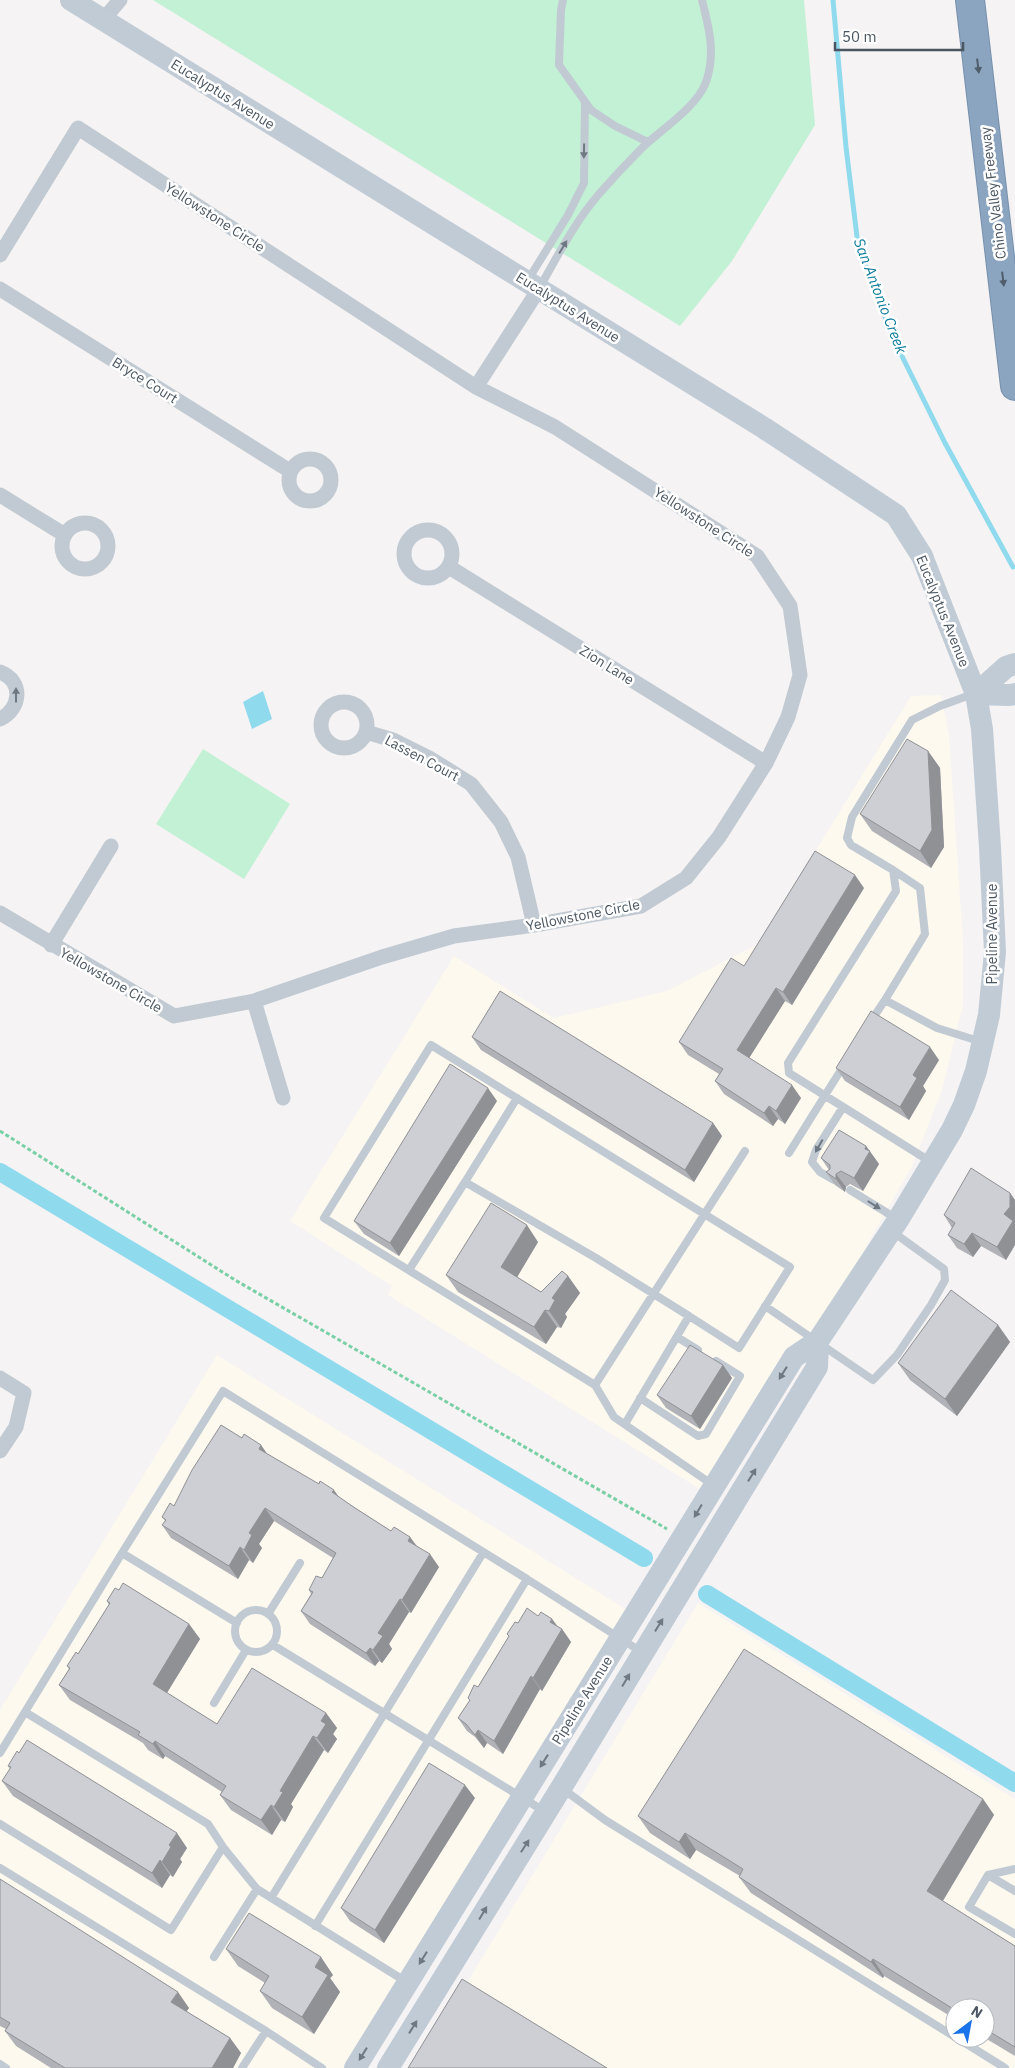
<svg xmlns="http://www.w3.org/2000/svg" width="1015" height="2068" viewBox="0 0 1015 2068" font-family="'IBM Plex Sans',sans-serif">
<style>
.commercial{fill:#fdf9ef;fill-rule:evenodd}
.green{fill:#c3f1d5}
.water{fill:#90daee}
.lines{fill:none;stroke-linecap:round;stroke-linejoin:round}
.stream{stroke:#90daee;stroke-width:5}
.canal{stroke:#90daee;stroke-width:18}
.highway-casing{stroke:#7690ad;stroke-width:30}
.path{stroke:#7ad0a6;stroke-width:3;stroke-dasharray:4 2.5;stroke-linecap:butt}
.lane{stroke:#c1cad2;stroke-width:8}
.street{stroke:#c1cad2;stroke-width:15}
.secondary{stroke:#c1cbd6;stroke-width:22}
.highway{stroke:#8ba5c1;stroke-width:28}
.wall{fill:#b0b2b7}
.shaded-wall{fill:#909195}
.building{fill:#cdcfd5;stroke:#909195}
.oneway{fill:#505e6b}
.oneway2{fill:#6e7983}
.oneway3{fill:#6e7984}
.labels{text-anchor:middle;stroke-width:5;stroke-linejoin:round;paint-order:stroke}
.street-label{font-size:14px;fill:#4a5661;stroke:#fff}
.water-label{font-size:15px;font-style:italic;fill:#0c7c9b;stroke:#fff}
</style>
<rect width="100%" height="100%" fill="#f5f3f3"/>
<path class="commercial" d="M941 695 949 735 963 941V1005L942 1090 912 1166 810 1345 716 1499 388 1295 392 1286 290 1221 454 956 554 1018 667 991 758 944 911 696Z
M217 1355 640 1618 364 2068H0V1710Z
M698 1603 1015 1799V2068H415ZM955 2008H985V2038H955Z"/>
<path class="green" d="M153 0H804L815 125 732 261 680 326Z
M203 749 290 804 244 879 156 824Z"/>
<path class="water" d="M263 691 272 719 252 729 243 702Z"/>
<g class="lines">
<path class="stream" d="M833 0 846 147 858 245 893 338 945 443 1013 567"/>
<path class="canal" d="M0 1172 644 1558
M707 1594 1015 1783"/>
<defs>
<path id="highway" d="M970 0 1015 386"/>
</defs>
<use href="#highway" class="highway-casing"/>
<path class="path" d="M0 1131 235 1280 667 1529"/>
<path class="lane" d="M563 0 561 10 559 65 591 110 615 126 648 142
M528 280 568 215 584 183 585 102
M540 287C558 255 575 222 599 194 613 178 628 162 643 147 662 129 697 107 706 82 716 54 709 28 702 0
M885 1000 925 934 920 888 893 870
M871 1021 885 1000 937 1028 982 1042
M517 1098 465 1182 596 1258 689 1316
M789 1153 844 1065
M931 1162 789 1073 788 1063 896 891 893 870 851 845 847 838 852 817 912 720 940 706 973 694
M834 1180 820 1172 812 1162 816 1150 843 1107
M850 1190 897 1219
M409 1270 465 1182
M765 1306 873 1380 897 1355 931 1305 945 1280 944 1269 893 1232
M677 1337 698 1350
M595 1385 745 1151
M640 1398 698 1436 706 1434 740 1376 716 1361
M625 1424 689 1316 739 1348 790 1267 431 1045 324 1218 595 1385 614 1417 713 1485
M122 1553 223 1391 527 1579
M235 1631a21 21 0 1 1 42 0a21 21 0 1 1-42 0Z
M268 1614 300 1563
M273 1645 544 1811
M214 1703 246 1650
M25 1712 208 1824 223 1847
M0 1753 122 1553 237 1623
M563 1789 605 1820 955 2037
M0 1824 171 1930 223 1847 257 1889 405 1981
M0 1868 266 2031 322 2068
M1015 1869 988 1875 969 1907 1015 1934
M988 1875 1015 1891
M271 1898 483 1553
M315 1926 527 1579 640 1651
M214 1957 257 1889
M957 2038 1005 2068
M0 2064 6 2068
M242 2068 266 2031"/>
<path class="street" d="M103 20 120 0
M0 255 78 128 476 387 555 427 757 556 790 606 800 675 788 717 766 763 719 837 686 878 641 906 534 925 454 936 382 957 254 1001 174 1016 0 913
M0 289 290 471
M476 387 539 289
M289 480a21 21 0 1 1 42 0a21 21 0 1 1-42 0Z
M0 495 65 535
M62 546a23 23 0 1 1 46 0a23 23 0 1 1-46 0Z
M404 554a24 24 0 1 1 48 0a24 24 0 1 1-48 0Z
M449 567 766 763
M0 672C24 681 21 709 0 719
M321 725a23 23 0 1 1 46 0a23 23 0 1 1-46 0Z
M366 732 393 740 431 759 471 784 501 822 518 857 534 925
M51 945 111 846
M254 1001 283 1098
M0 1378 24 1393 16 1427 0 1451"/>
<path class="secondary" d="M71 0 764 428 896 515 922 556 976 694 982 729 990 847 995 952 989 1015 976 1071 964 1105 952 1130 898 1220 818 1341 794 1357 355 2068
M976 694 1006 667 1015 664
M976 694 1009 695 1015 694
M388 2068 561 1788 817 1367 818 1341"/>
<use href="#highway" class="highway"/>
</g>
<path class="wall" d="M928 751 940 768 944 847 931 868 872 831 860 814Z
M864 888 792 1005 785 1001 749 1058 801 1098 785 1124 778 1119 773 1126 724 1094 715 1081 719 1074 688 1055 679 1042 744 966Z
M472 1037 713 1123 722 1136 694 1182 481 1050Z
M939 1060 923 1086 926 1091 909 1120 845 1081 836 1068Z
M497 1101 399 1256 364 1234 354 1221Z
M866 1146 879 1164 863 1191 850 1184 846 1187 845 1192 835 1185 826 1172 829 1170 821 1158Z
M1010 1193 1015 1200V1245L1006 1260 981 1246 973 1257 957 1248 948 1235 952 1228 944 1215Z
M538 1242 517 1277 541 1292 568 1276 580 1293 565 1314 567 1317 561 1328 557 1327 546 1344 458 1292 446 1275Z
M998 1325 1010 1342 957 1416 910 1380 898 1363Z
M723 1365 732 1378 700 1429 666 1408 657 1395Z
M242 1438 261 1445 267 1454 340 1498 391 1531 410 1537 417 1546 439 1567 411 1613 409 1612 389 1644 392 1649 382 1663 379 1661 375 1666 310 1624 301 1611 311 1594 309 1590 322 1578 333 1558 274 1521 259 1544 262 1548 253 1563 249 1560 238 1579 171 1538 162 1525 165 1521 162 1517Z
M119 1590 189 1624 200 1639 167 1693 217 1724 326 1713 337 1728 333 1734 337 1739 328 1753 324 1750 291 1804 293 1807 285 1822 281 1820 272 1835 231 1810 220 1795 222 1792 165 1756 163 1759 148 1750 143 1743 70 1700 59 1685 69 1669 67 1666 78 1654 109 1605 107 1601Z
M538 1616 552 1619 557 1626 562 1629 571 1642 542 1691 540 1689 503 1754 487 1743 484 1748 475 1737 467 1731 458 1718 470 1701 468 1698 478 1687 509 1637 507 1634 518 1623Z
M8 1766 187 1848 180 1859 182 1862 173 1877 170 1875 162 1888 13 1796 2 1781 10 1769Z
M475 1798 384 1943 350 1921 341 1908Z
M983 1799 994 1815 943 1901 1015 1946V2056L985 2038V2008H955V2019L884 1976 883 1978 751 1893 739 1877 740 1876 696 1850 690 1859 650 1833 638 1816Z
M0 1879 189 2008 186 2011 230 2038 241 2053 233 2068H51L16 2046 5 2031 6 2029 0 2026Z
M226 1949 333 1975 330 1978 340 1992 314 2034 272 2008 260 1991 265 1983 238 1966Z"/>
<path class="shaded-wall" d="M928 751 940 768 944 847 931 868 920 851Z
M855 875 864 888 792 1005 783 992Z
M776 988 785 1001 746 1063 737 1050Z
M930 1047 939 1060 923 1086 926 1091 909 1120 900 1107 913 1075Z
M792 1085 801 1098 785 1124 776 1111Z
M488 1088 497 1101 399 1256 390 1243Z
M769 1106 778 1119 773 1126 764 1113Z
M713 1123 722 1136 694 1182 685 1170Z
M866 1146 879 1164 863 1191 854 1178Z
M836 1174 846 1187 845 1192 836 1179Z
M1010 1193 1015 1200V1245L1006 1260 997 1247 1004 1214Z
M527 1225 538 1242 513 1284 501 1267Z
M972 1233 981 1246 973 1257 964 1244Z
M568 1276 580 1293 565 1314 567 1317 561 1328 549 1311 552 1298Z
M545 1310 557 1327 546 1344 534 1327Z
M998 1325 1010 1342 957 1416 945 1399Z
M723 1365 732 1378 700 1429 691 1416Z
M261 1445 270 1458 259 1449Z
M334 1490 343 1503 332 1492Z
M265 1508 274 1521 259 1544 262 1548 253 1563 244 1550 249 1533Z
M410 1537 419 1550 408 1541Z
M240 1547 249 1560 238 1579 229 1566Z
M430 1554 439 1567 411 1613 402 1600Z
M400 1599 409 1612 389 1644 392 1649 382 1663 373 1650 378 1633Z
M552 1619 561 1631 562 1629 571 1642 542 1691 533 1678Z
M189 1624 200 1639 163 1699 153 1684Z
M370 1648 379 1661 375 1666 366 1653Z
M531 1676 540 1689 503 1754 494 1741Z
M326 1713 337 1728 333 1734 337 1739 328 1753 317 1738 321 1721Z
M478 1730 487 1743 484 1748 475 1735Z
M313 1736 324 1750 291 1804 293 1807 285 1822 274 1807 280 1791Z
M155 1741 165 1756 163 1759 153 1744Z
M465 1785 475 1798 384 1943 375 1930Z
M983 1799 994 1815 939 1907 927 1891Z
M271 1805 281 1820 272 1835 261 1820Z
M177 1833 187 1848 180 1859 182 1862 173 1877 162 1862 169 1845Z
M685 1833 696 1850 690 1859 679 1842Z
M160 1860 170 1875 162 1888 152 1873Z
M321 1957 333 1975 330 1978 340 1992 314 2034 302 2017 315 1967Z
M873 1959 884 1976 883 1978 871 1962Z
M178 1992 189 2008 182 2018 171 2002Z
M230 2038 241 2053 233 2068H212Z"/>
<path class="building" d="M907 739 928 751 932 830 920 851 860 814Z
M815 851 855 875 783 992 776 988 737 1050 792 1085 776 1111 769 1106 764 1113 715 1081 723 1069 679 1042 731 958 744 966Z
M500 991 713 1123 685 1170 472 1037Z
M871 1011 930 1047 913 1075 917 1078 900 1107 836 1068Z
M450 1064 488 1088 390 1243 354 1221Z
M839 1130 866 1146 865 1149 870 1151 854 1178 841 1171 836 1174V1179L826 1172 830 1169V1165L821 1158Z
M971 1168 1010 1193V1207L1004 1214 1013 1221 997 1247 972 1233 964 1244 948 1235 955 1223 944 1215Z
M491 1203 527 1225 501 1267 541 1292 562 1271 568 1276 552 1298 555 1300 549 1311 545 1310 534 1327 446 1275Z
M951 1290 998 1325 945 1399 898 1363Z
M690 1345 723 1365 691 1416 657 1395Z
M221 1425 242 1438 244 1434 261 1445 259 1449 319 1484 320 1481 334 1490 332 1492 355 1508 391 1531 394 1527 410 1537 408 1541 430 1554 402 1600 400 1599 378 1633 383 1636 373 1650 370 1648 366 1653 301 1611 313 1592 309 1590 316 1576 322 1578 336 1553 265 1508 249 1533 252 1535 244 1550 240 1547 229 1566 162 1525 166 1520 162 1517 170 1503 174 1506 192 1470Z
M123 1583 189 1624 153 1684 217 1724 252 1668 326 1713 321 1721 326 1724 317 1738 313 1736 280 1791 283 1792 274 1807 271 1805 261 1820 220 1795 226 1786 155 1741 153 1744 138 1735 140 1732 59 1685 70 1668 67 1666 76 1652 78 1654 110 1603 107 1601 115 1588 119 1590Z
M527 1608 538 1616 541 1612 552 1619 550 1622 562 1629 533 1678 531 1676 494 1741 478 1730 475 1735 466 1724 458 1718 470 1700 468 1698 474 1685 478 1687 509 1636 507 1634 515 1622 518 1623Z
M744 1649 983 1799 927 1891 1015 1946V2047L985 2029V2008H955V2010L873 1959 871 1962 739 1877 743 1869 685 1833 679 1842 638 1816Z
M27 1740 177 1833 169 1845 171 1847 162 1862 160 1860 152 1873 2 1781 11 1767 8 1766 17 1751 19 1753Z
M429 1763 465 1785 375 1930 341 1908Z
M0 1879 178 1992 171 2002 230 2038 212 2068H65L5 2031 10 2023 0 2017Z
M249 1913 321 1957 315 1967 328 1975 302 2017 260 1991 269 1976 226 1949Z
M462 1979 607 2068H408Z"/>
<defs><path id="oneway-solid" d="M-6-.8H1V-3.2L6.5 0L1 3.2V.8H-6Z" transform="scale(1.25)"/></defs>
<g class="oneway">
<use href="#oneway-solid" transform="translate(978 66) rotate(83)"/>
<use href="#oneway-solid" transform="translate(1003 279) rotate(83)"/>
</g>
<g class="oneway2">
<use href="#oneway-solid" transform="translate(584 151) rotate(91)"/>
<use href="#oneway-solid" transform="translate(563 247) rotate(-59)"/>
<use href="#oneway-solid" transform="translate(16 695) rotate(-90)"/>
<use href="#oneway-solid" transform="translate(819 1146) rotate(119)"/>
<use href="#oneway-solid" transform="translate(874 1205) rotate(32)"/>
</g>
<g class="oneway3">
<use href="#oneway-solid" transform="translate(783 1373) rotate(122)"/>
<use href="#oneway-solid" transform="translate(752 1475) rotate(-58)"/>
<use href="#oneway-solid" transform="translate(698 1511) rotate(121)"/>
<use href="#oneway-solid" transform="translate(659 1625) rotate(-58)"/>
<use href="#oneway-solid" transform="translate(626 1680) rotate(-59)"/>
<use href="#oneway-solid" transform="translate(544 1761) rotate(122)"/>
<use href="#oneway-solid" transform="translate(525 1846) rotate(-57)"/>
<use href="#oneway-solid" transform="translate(483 1913) rotate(-59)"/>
<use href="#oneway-solid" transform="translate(423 1958) rotate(122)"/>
<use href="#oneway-solid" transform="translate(413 2027) rotate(-58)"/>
<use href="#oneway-solid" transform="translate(363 2054) rotate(122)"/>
</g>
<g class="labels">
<g class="street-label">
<text transform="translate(223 94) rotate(32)" y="5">Eucalyptus Avenue</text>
<text transform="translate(993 193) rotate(-97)" y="5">Chino Valley Freeway</text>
<text transform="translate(215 217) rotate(33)" y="5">Yellowstone Circle</text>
<text transform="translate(568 307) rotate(32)" y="5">Eucalyptus Avenue</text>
<text transform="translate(145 380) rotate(32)" y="5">Bryce Court</text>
<text transform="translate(704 522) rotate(33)" y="5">Yellowstone Circle</text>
<text transform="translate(943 611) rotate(68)" y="5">Eucalyptus Avenue</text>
<text transform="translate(607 665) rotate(32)" y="5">Zion Lane</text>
<text transform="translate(422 758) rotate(28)" y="5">Lassen Court</text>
<text transform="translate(583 915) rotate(-11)" y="5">Yellowstone Circle</text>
<text transform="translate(992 934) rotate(-90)" y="5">Pipeline Avenue</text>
<text transform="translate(111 980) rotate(30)" y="5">Yellowstone Circle</text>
<text transform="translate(582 1700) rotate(-58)" y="5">Pipeline Avenue</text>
</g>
<g class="water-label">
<text transform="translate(880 296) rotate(69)" y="5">San Antonio Creek</text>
</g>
</g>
<g transform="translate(970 2023) rotate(32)"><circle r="24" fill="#ffffff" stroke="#b7bbc0"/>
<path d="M0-4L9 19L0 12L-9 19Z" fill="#1a73e8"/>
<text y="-8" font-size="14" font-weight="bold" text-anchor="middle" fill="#4a5661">N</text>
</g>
<path d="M835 42v8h128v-8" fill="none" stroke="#4a5661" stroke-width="2.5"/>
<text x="842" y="42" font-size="15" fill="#4a5661" stroke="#ffffff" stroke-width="4" paint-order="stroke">50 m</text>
</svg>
